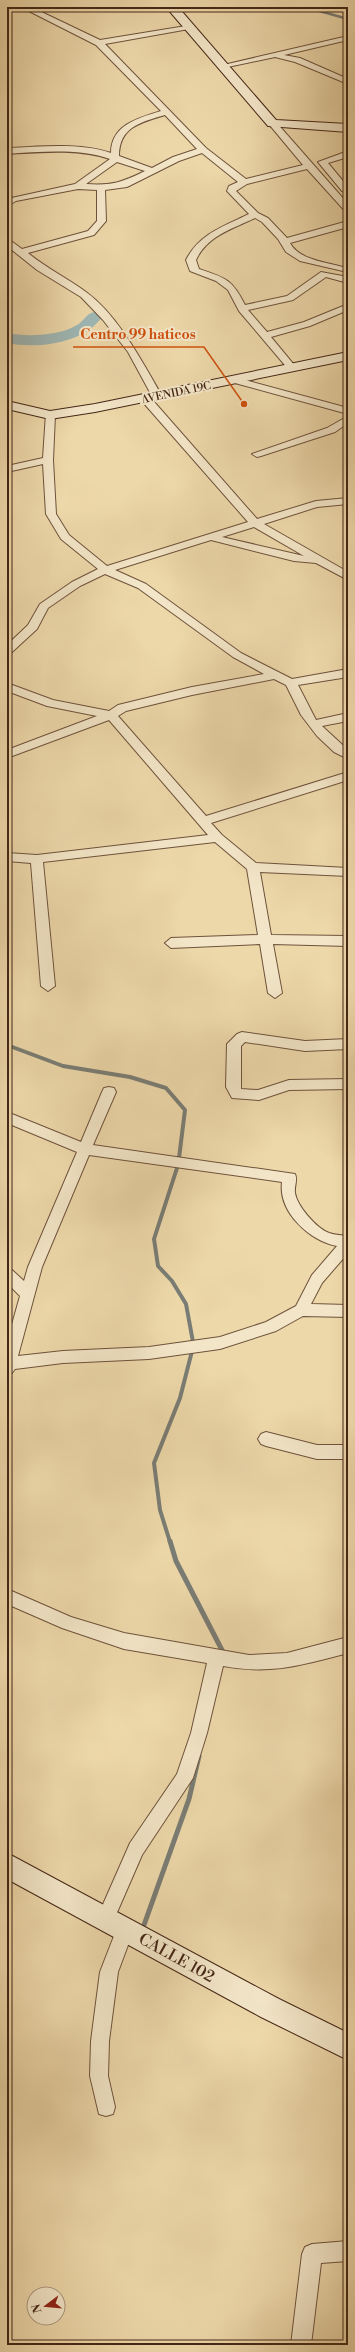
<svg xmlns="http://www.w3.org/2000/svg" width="355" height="2352" viewBox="0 0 355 2352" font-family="'Libre Bodoni',serif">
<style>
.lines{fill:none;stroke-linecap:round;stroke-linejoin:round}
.stream-far2{stroke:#7a7d75;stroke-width:2.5}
.stream-far1{stroke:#7a7d75;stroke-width:4}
.stream{stroke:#7a7d75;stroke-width:5}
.river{fill:#9eb7b5;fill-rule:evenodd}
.street-casing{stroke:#6e523b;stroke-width:2}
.secondary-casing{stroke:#442616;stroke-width:2}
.street{fill:#f3e6c8;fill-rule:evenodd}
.secondary{fill:#f3e6c8;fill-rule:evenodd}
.labels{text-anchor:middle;stroke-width:4;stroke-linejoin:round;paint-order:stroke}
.far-street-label{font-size:11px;fill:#442616;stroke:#f3e6c8}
.near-street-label{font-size:16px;fill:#442616;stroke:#f3e6c8}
.leader{fill:none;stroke:#cf510e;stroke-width:1.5}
.callout-dot{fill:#cf510e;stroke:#f3e6c8;stroke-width:1.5}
.callout-label{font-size:14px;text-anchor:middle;font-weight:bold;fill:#cf510e;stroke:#f3e6c8;stroke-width:4;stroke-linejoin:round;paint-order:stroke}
</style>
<rect width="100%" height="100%" fill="#edd8aa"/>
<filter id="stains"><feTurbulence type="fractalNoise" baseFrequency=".005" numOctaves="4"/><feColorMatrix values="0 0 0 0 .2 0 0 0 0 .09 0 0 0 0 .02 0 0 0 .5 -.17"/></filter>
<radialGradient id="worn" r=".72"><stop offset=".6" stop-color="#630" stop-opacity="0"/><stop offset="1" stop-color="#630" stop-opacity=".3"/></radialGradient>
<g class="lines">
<path class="stream-far2" d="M305 7 348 19"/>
<path class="stream-far1" d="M7 1045 63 1066 130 1077 166 1088 185 1110 179 1158
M177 1168 154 1239 158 1266 172 1281 186 1304 193 1342
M170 1542 160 1510 154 1463 180 1398 192 1351"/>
<path class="stream" d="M170 1541 176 1561 223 1652
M144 1925 189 1799 199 1756"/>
<path class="river" d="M94 312 100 314 102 317C83 344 37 349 7 343V333C27 337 59 336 77 325 84 321 86 314 94 312Z"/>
<defs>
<path id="street" d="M21 7H31L100 40 192 25V29H189L105 44 206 148 246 179 303 165 268 123 272 120 275 121 348 204V212L345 211 307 169 247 184 236 191 258 213 268 218 287 238 348 221V227L290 243C299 260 326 262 343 267V271L300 261 286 252 278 239 262 222 255 218C232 229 207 236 196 260L199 269C226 278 232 279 245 305L287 296 321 272 348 277V283L326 277 293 300 248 310 267 332 304 322 348 304V310L310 326 271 337 295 366V370H289L239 311 228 290 216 281 190 271 186 260C199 234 224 226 249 214L227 191 229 186 238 182 202 153 179 161 127 187 105 190 106 221 94 235 28 253C46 268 67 278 86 292 118 315 143 363 162 396L161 398H153L128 352 103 320 81 297 37 270 7 246V238L22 249 88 231 97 221V190L78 189 16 201 7 206V199L75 184 110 159C78 148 40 152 7 154V148C40 147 79 142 111 153 111 125 138 118 161 111L96 45ZM165 115 197 149 173 157 152 168 119 156C119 127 141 122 165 115ZM117 162 145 171C123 182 111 186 86 184Z
M348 36V40L284 55 300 58 348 79V84L295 62 275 57 223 68 219 66Z
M348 151V157L328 163 348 187V193L342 191 318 162Z
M234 377 348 408V414L231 382V378Z
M145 395 149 396 257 519 316 501 348 498V504L317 507 264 524 348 572V580L316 563 294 561 211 540 115 570 146 584 241 653 292 679 348 669V677L298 685 316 720 348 713V721L322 726 348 750V759L334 752 317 736 301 715 286 685 274 679 192 695 126 711 118 716 206 816 348 772V780L211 823 222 835 256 863 348 868V876L260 872 271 935 348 936V946L273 944 282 993 275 998 268 993 260 944 171 948 165 943 171 938 258 935 247 869 215 842 43 862 55 986 48 991 41 986 31 863 7 861V853L37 855 208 835 109 720 7 758V750L97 716 47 706 7 691V683L53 700 109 711 118 705 192 687 264 674 233 657 138 588 105 574 80 586 48 608 37 629 11 653 7 655V645L28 625 40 604 72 582 98 569 61 539 46 514 43 464 7 472V466L43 458 46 413H54L55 415 53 460 56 514 69 535 107 566 248 522 141 400 140 398ZM254 527 304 556 222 537Z
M348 416V423L335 432 261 456 257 457 252 454 327 428Z
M242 1032 305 1041 348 1039V1049L305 1051 245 1042 241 1046V1089L258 1090 289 1080 348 1079V1089L289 1090 259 1100 232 1098 226 1087 227 1044 237 1034Z
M109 1087 114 1088 116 1092 93 1145 295 1174C298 1180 294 1186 295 1193 297 1206 316 1228 329 1233 335 1235 342 1235 348 1236V1253L322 1283 311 1304 348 1305V1317L303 1316 276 1331 220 1349 149 1359 63 1363 15 1369 12 1373 7 1375V1342L20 1296 7 1283V1268L12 1270 24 1281 28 1267 77 1152 7 1123V1112L81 1142 102 1092 104 1088ZM89 1155 282 1182C278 1212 310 1241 337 1246L312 1275 296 1306 266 1322 220 1337 149 1347 63 1351 18 1356 42 1267Z
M266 1432 317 1445H348V1459H317L266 1446 261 1444 258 1439 261 1434Z
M7 1589 71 1617 124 1633 249 1655 287 1653 348 1637V1653C302 1665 271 1675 223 1666L207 1733 193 1778 142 1855 112 1924 106 1927 100 1924 97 1918 130 1843 177 1774 191 1733 207 1663 124 1649 62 1628 7 1604Z
M125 1920 131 1923 134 1929 118 1972 109 2041 108 2076 115 2107 113 2114 106 2116 99 2114 90 2076 91 2041 100 1972 119 1923Z
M348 2241V2261L321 2263 311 2345H291L302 2254 305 2247 312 2244Z"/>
<path id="secondary" d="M166 7H178L276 120 348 124V132L268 126Z
M348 352V360L95 412 50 419 7 409V401L50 411 95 404Z
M7 1853 279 1999 348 2033V2060L261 2017 7 1879Z"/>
</defs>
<use href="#street" class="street-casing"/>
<use href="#secondary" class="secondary-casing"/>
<use href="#street" class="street"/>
<use href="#secondary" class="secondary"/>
</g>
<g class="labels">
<g class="far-street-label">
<text transform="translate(176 392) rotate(-12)" y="4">AVENIDA 19C</text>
</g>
<g class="near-street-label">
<text transform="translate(177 1957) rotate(29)" y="6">CALLE 102</text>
</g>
</g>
<path class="leader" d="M244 404L204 347H73"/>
<circle class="callout-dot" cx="244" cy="404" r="4"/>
<g class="callout-label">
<text x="138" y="339">Centro 99 haticos</text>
</g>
<rect width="355" height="2352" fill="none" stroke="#edd8aa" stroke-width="24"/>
<rect x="8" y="8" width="339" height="2336" fill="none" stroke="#442616" stroke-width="2"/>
<rect x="12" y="12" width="331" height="2328" fill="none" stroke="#442616"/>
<g transform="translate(46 2306) rotate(254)"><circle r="19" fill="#f3e6c8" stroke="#ad9981"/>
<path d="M0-3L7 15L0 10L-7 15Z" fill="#8f2418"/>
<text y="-6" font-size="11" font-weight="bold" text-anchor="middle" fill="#442616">N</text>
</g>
<rect width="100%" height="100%" filter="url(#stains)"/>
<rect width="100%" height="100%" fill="url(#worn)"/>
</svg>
